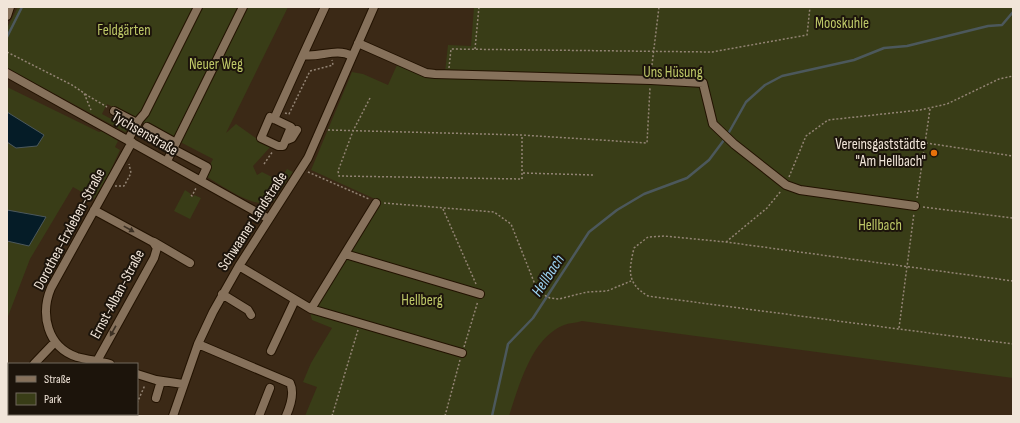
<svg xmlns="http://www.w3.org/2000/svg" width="1020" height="423" viewBox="0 0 1020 423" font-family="'Sofia Sans Condensed',sans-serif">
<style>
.green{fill:#393d17}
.water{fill:#051c27;stroke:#4c585c}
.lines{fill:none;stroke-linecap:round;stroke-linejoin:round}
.stream{stroke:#4c585c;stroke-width:2.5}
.minor-casing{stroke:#221201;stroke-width:10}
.path{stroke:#938474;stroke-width:1.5;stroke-dasharray:2 2;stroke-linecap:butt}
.minor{stroke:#86715b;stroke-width:8}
.oneway{fill:#3c3023}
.food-dot{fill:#e8710a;stroke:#1c140b;stroke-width:1.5}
.labels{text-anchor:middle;stroke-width:4;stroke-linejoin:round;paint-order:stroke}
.park-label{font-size:15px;fill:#bdc767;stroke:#1c140b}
.street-label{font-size:15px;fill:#f1e5d9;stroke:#1c140b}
.poi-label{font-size:15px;fill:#f1e5d9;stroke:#1c140b;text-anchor:end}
.water-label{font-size:16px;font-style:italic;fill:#9ed6f6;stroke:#1c140b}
</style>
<rect width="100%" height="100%" fill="#3b2916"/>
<path class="green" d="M18 7H288L226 133 236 124 257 139 272 145 253 166 257 175 262 172 276 179 281 178 287 169 293 172 275 198V200C259 213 223 186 207 177L209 174 206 173 213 159 107 104 102 114 130 129 125 132 7 68V28Z
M474 7H1013V378L582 321C576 323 569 323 564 325 531 338 519 386 509 416H305L317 387 303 382 311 363 332 328 312 320 309 308 340 253 375 199 311 170 352 72 363 74 388 85 397 65 425 76 445 72 448 45 471 46Z
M7 87 99 132 102 131 118 141 115 147 120 150 109 174 94 199 73 187 30 259 7 319Z
M185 190 191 194 190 196 193 197 194 195 201 198 190 219 174 211Z"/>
<path class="water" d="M7 112 44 135 37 146 16 148 7 142Z
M7 210 46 217 29 246 7 241Z"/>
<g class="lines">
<path class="stream" d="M7 37 22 7
M728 134 746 102 765 85 782 76 854 60 884 48 907 46 988 26 1002 25 1013 12
M492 416 508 344 533 318 589 232 617 210 644 194 687 178 709 160 724 140"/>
<defs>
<path id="minor" d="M7 16 10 7
M358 43 426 73 435 74 651 80 703 83 713 124 734 144 786 185 800 190 915 206
M303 55 325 7
M7 73 269 219
M114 111 137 123
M270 117 291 127 283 146H278L261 138Z
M274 119 303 55C320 58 336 47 352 56
M147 127 176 143
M128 140 139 120 145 113 198 7
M287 140 292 138 297 130
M173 149 207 167 201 180
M167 161 243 7
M94 210 153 242 157 248 154 258 97 361
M154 242 190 263
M345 254 480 294
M239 266 311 309 462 353
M222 294 248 310 251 315
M311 309 376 203
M198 344 290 383C295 393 290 407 286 416
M271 351 295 300
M34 364 55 342
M110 364C99 361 88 360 77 357 47 347 40 314 51 288L132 142
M137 374 156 380 183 384
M9 376V379
M156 398 161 381
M173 416 198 344 213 312 239 266 308 158 374 7
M259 416 270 388"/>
</defs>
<use href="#minor" class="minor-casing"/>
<path class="path" d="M475 49 479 7
M7 52 72 85 84 93 91 110
M449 68 451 49 712 52 807 35 810 7
M651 73 659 7
M85 94 107 107
M370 98 353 131 338 171 339 176 522 179V135
M285 113 289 114 310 71 333 65 332 60
M328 130 522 135 647 143 650 88
M926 143 1013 156
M264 164 273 151
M308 172 369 199
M523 173 593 175
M789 177 806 136 828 120 920 110 947 104 999 79 1013 76
M115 186H124L131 173 129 164
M191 195 192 196 196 188
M917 198 930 109
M384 203 494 212 511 224 538 292 550 298 559 299 587 292 607 291 631 281
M923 207 1013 218
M443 209 476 284
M726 242 767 208 781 191
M1013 281 726 242 664 236 648 237 634 248C629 270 626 283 648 296L1013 344
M899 328 914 213
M464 347 478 301
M137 403 145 385
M131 416 132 414
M332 416 358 330
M445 416 460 360"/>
<use href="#minor" class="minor"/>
</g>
<defs><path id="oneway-solid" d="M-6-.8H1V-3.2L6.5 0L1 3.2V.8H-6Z"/></defs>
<g class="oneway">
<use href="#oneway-solid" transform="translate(129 229) rotate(29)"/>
<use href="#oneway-solid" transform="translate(113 331) rotate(119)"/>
</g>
<circle class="food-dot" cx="934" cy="153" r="4"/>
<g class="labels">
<g class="park-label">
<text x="842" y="28">Mooskuhle</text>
<text x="124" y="35">Feldgärten</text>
<text x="216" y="69">Neuer Weg</text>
<text x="673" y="77">Uns Hüsung</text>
<text x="880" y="230">Hellbach</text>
<text x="422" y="305">Hellberg</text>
</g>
<g class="street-label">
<text transform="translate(145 133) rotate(30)" y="5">Tychsenstraße</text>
<text transform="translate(252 221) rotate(-57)" y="5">Schwaaner Landstraße</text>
<text transform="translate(69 229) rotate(-62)" y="5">Dorothea-Erxleben-Straße</text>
<text transform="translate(117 294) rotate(-62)" y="5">Ernst-Alban-Straße</text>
</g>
<g class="poi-label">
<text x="926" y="149">Vereinsgaststädte<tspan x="926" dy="17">"Am Hellbach"</tspan></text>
</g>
<g class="water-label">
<text transform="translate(547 275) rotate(-57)" y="6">Hellbach</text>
</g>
</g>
<rect width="1020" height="423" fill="none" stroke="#f1e5d9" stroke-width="16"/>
<rect x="8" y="363" width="130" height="52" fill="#1c140b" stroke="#71685d"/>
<rect x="16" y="376" width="20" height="6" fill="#86715b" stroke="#71685d"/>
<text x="44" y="383" font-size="12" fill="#f1e5d9">Straße</text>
<rect x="16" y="393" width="20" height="12" fill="#393d17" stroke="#71685d"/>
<text x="44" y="403" font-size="12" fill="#f1e5d9">Park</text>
</svg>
